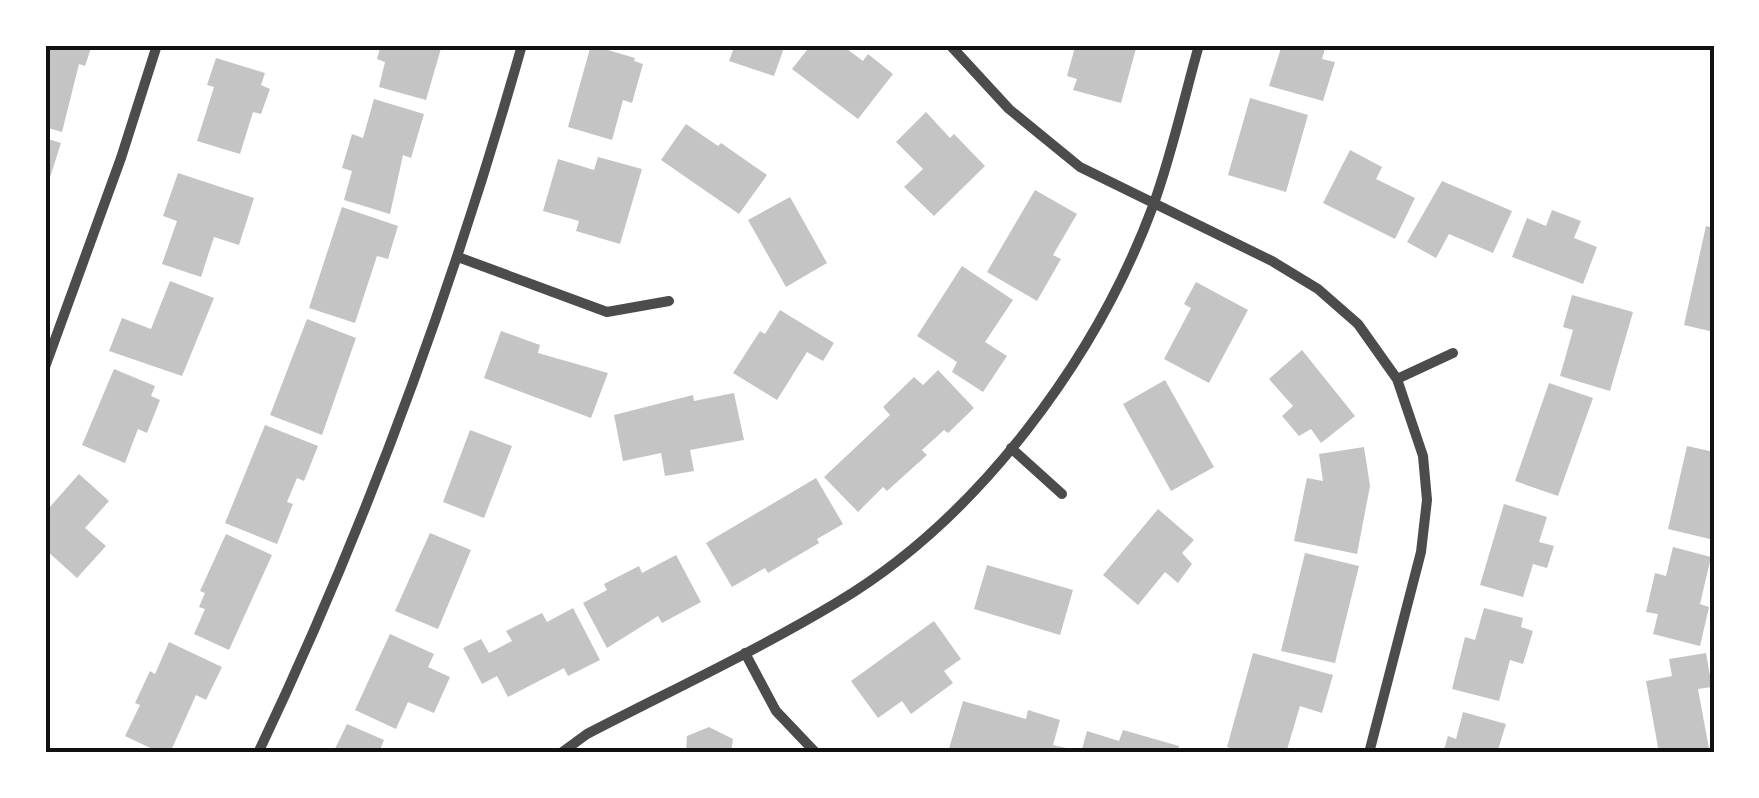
<svg xmlns="http://www.w3.org/2000/svg" width="1759" height="798" viewBox="0 0 1759 798" font-family="'Titillium Web',sans-serif">
<style>
.building{fill:#c4c4c4}
.lines{fill:none;stroke-linecap:round;stroke-linejoin:round}
.minor{stroke:#4c4c4c;stroke-width:10}
.neatline{fill:none;stroke:#111;stroke-width:4}
</style>
<rect width="100%" height="100%" fill="#fff"/>
<path class="building" d="M45 45H92L85 66 79 64 62 132 45 127Z
M381 45H442L426 100 379 87 385 62 377 59Z
M591 45 635 58 634 61 643 64 632 103 623 100 612 140 568 127Z
M735 45H785L774 76 729 61Z
M801 45H850L847 49 863 61 868 54 893 74 858 119 792 69 807 50Z
M1086 45H1137L1121 103 1073 90 1077 79 1067 76 1075 47 1084 50Z
M1282 45H1326L1322 59 1335 62 1323 101 1269 86Z
M216 58 265 73 261 85 270 89 261 114 253 112 240 154 197 141 214 87 207 85Z
M1250 98 1308 115 1286 192 1228 175Z
M374 99 424 114 411 158 403 155 390 214 344 200 352 171 342 168 352 134 363 138Z
M926 112 950 138 954 134 985 166 934 216 904 187 923 169 896 142Z
M686 124 718 146 721 143 767 175 739 214 661 160Z
M45 138 61 143 46 190 45 189Z
M1350 150 1382 167 1376 179 1415 198 1395 239 1323 203Z
M598 157 642 169 620 244 576 231 579 221 543 211 558 159 594 170Z
M178 173 254 198 239 245 214 237 201 277 162 264 177 221 163 216Z
M1442 181 1512 211 1493 253 1449 234 1436 258 1407 242Z
M1035 190 1077 214 1053 255 1061 259 1037 301 987 272Z
M790 197 827 263 786 287 748 220Z
M342 207 398 226 388 259 377 256 355 323 309 308Z
M1552 210 1581 221 1574 238 1597 247 1583 284 1512 257 1527 218 1546 226Z
M1706 226 1714 228V332L1684 325Z
M962 266 1013 300 985 342 1007 356 983 392 952 372 957 362 917 336Z
M170 281 214 298 182 376 109 351 122 318 151 329Z
M1196 282 1248 310 1209 383 1164 359 1191 308 1184 304Z
M1572 295 1633 312 1610 391 1560 376 1573 330 1563 327Z
M780 310 834 343 823 361 807 352 777 400 733 373 760 331 765 334Z
M307 319 356 338 322 435 270 415Z
M501 331 540 345 538 353 608 373 591 418 484 378Z
M1302 350 1355 416 1321 443 1311 429 1299 436 1282 416 1293 406 1269 379Z
M114 369 155 386 151 396 160 400 147 433 138 429 125 463 82 445Z
M938 370 974 408 948 433 944 430 922 450 927 455 887 491 883 487 858 512 824 477 890 415 883 407 914 377 923 385Z
M1165 380 1214 467 1171 491 1123 404Z
M1549 383 1593 398 1558 496 1515 481Z
M734 393 744 440 690 450 694 471 665 476 661 453 623 461 614 415 693 395 694 401Z
M265 425 318 446 304 481 297 478 287 502 293 504 277 544 225 523Z
M470 430 512 446 484 518 443 502Z
M1687 446 1714 452 1711 512H1714V540L1668 529Z
M1364 447 1370 486 1357 554 1294 541 1307 478 1323 481 1319 454Z
M79 474 109 501 85 528 106 546 77 578 45 549V505L49 508Z
M816 478 843 524 817 539 819 543 768 573 765 568 732 587 706 543Z
M1504 504 1547 517 1539 542 1554 546 1547 568 1533 564 1523 597 1480 585Z
M1158 509 1194 540 1182 553 1192 564 1178 583 1165 572 1138 605 1103 575Z
M430 533 471 550 438 629 395 611Z
M226 534 272 555 229 650 194 634 205 609 199 607 205 593 200 591Z
M1673 547 1711 557 1700 604 1709 607 1700 646 1653 634 1658 614 1646 612 1655 573 1666 576Z
M1305 553 1359 566 1335 663 1281 651Z
M676 555 701 602 662 623 658 616 607 648 583 603 607 590 604 584 639 566 642 573Z
M987 565 1073 590 1060 635 974 609Z
M573 608 600 660 568 676 564 668 508 697 497 676 482 684 463 648 481 639 489 653 512 641 506 631 542 613 547 622Z
M1484 608 1523 618 1521 627 1533 631 1523 664 1510 660 1499 701 1452 689 1465 637 1475 640Z
M934 621 961 659 944 671 953 683 911 714 902 701 878 718 851 681Z
M390 634 434 654 428 667 450 677 434 713 408 702 396 729 355 710Z
M169 642 222 667 206 700 196 695 170 753H161L125 736 140 705 135 703 150 671 155 674Z
M1253 653 1333 675 1322 713 1300 706 1286 753H1246L1227 747Z
M1706 653 1712 687 1698 689 1709 749 1659 753 1646 681 1672 676 1669 659Z
M963 701 1026 719 1028 710 1060 720 1053 745 1066 748 1065 753 948 752Z
M1463 712 1506 724 1497 753H1443L1448 736 1456 739Z
M347 724 384 740 379 753H333Z
M709 727 733 739 731 753H686L687 736Z
M1123 730 1179 746 1177 753H1081L1087 731 1119 741Z"/>
<g class="lines">
<path class="minor" d="M950 45 1009 109 1080 167 1272 261 1318 289 1358 324 1397 379 1423 456 1427 500 1421 552 1369 753
M458 257 607 312 669 301
M45 367 121 158 157 45
M1397 379 1453 353
M1011 448 1062 494
M745 653 776 711 816 753
M258 753C367 524 453 289 522 45
M561 753 587 734C670 691 756 651 836 603 978 519 1096 359 1153 206 1172 154 1184 98 1199 45"/>
</g>
<rect width="1759" height="798" fill="none" stroke="#ffffff" stroke-width="95"/>
<rect x="48" y="48" width="1664" height="702" class="neatline"/>
</svg>
